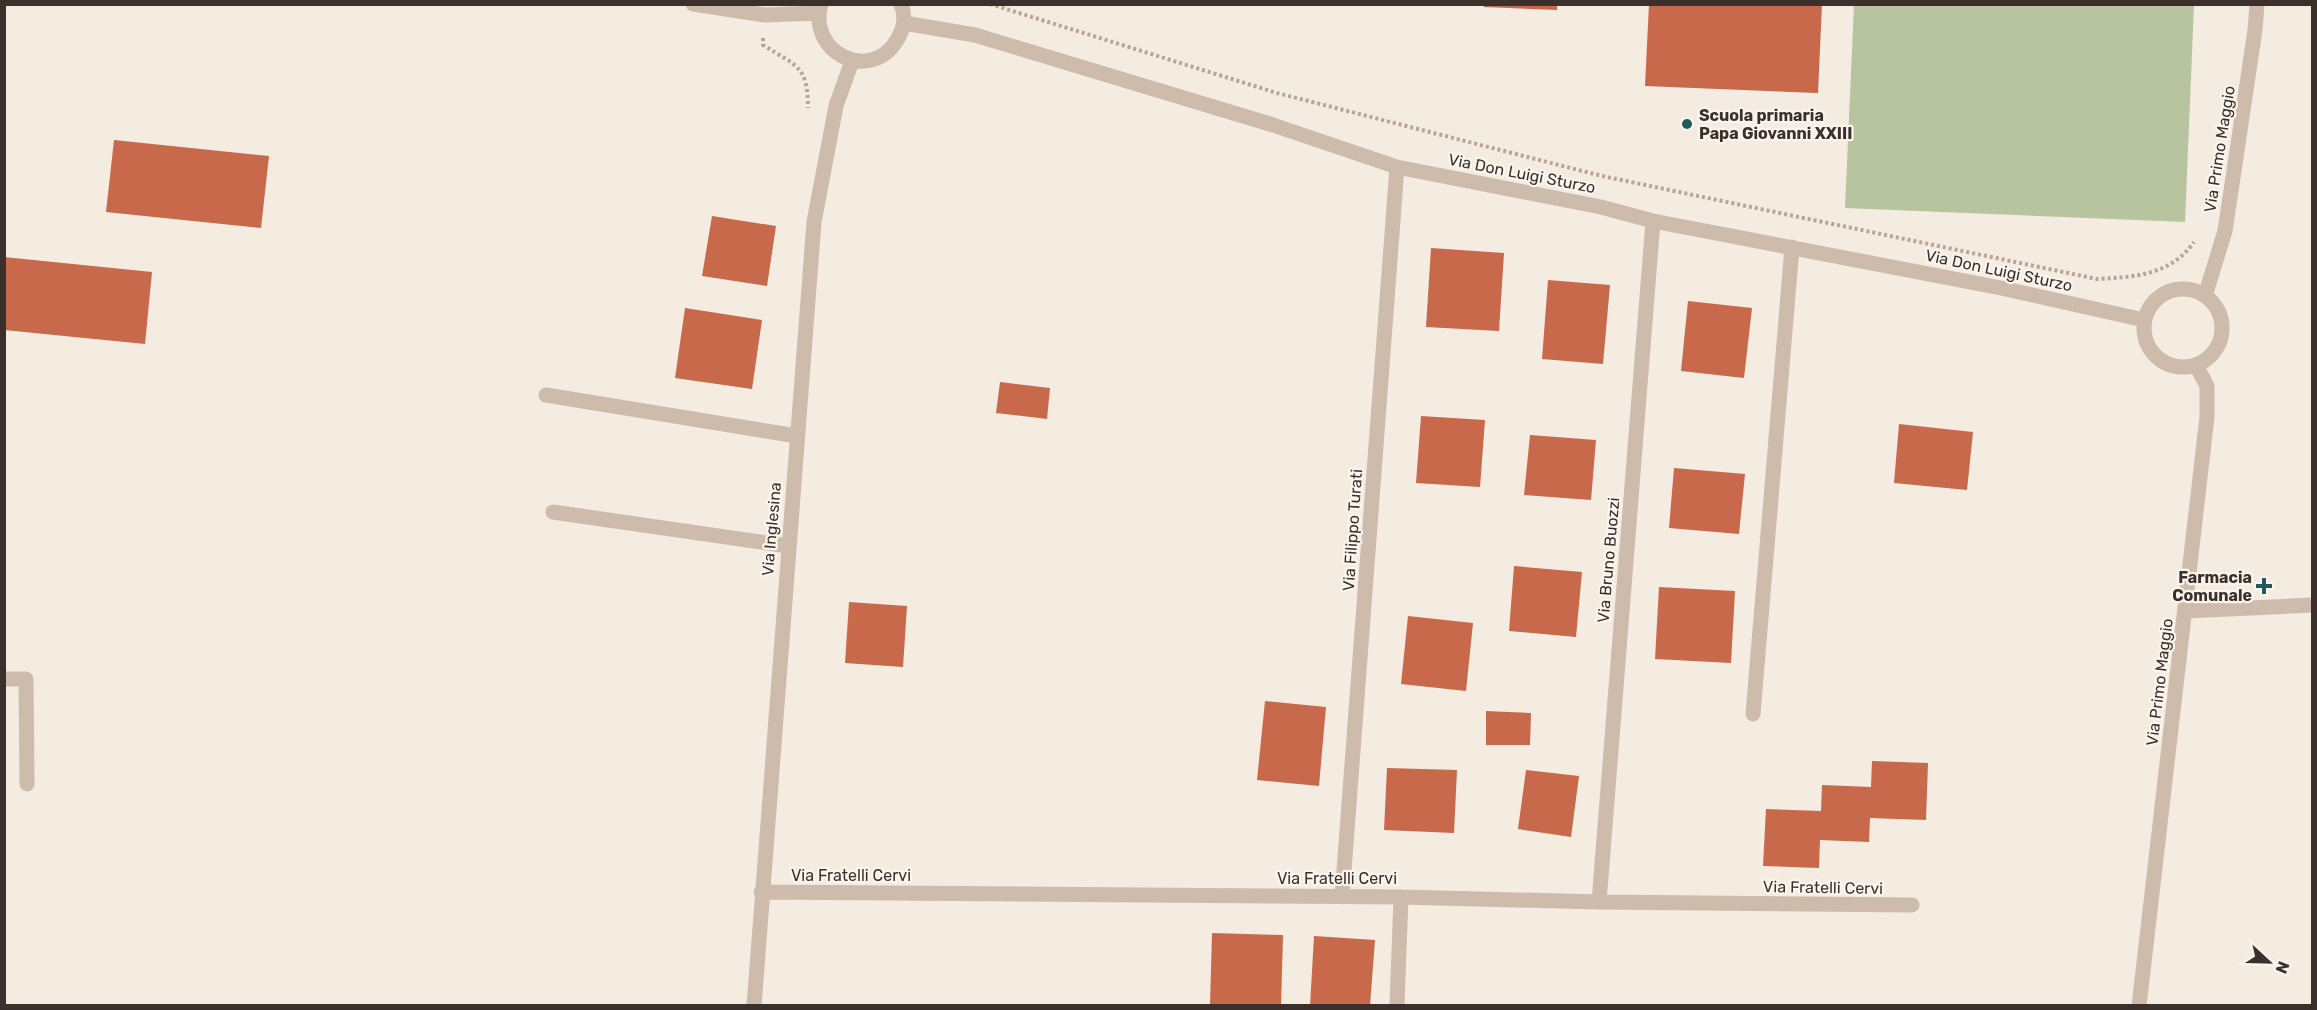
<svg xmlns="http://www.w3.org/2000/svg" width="2317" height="1010" viewBox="0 0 2317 1010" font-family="Rubik,sans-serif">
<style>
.green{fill:#b8c4a0}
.building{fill:#c8694b}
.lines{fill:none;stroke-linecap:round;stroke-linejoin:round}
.path{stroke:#b9a596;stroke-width:4;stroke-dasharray:3 3;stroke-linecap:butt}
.minor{stroke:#cdbbac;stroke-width:15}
.poi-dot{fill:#1f5a5e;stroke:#fbf5ee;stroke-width:2}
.labels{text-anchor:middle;stroke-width:4.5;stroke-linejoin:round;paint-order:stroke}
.poi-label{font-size:16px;font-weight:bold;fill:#3b302b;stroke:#fbf5ee;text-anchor:start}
.street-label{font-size:16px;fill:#3b302b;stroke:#fbf5ee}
</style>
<rect width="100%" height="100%" fill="#f4ebe1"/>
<path class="green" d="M1854 5H2194L2185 222 1845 208Z"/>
<path class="building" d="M1484 4H1557V10L1484 7Z
M1649 4H1822L1818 93 1645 86Z
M114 140 269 156 261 228 106 212Z
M712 216 776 226 767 286 702 276Z
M1431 248 1504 253 1499 331 1426 327Z
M4 257 152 272 145 344 4 330Z
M1548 280 1610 285 1603 364 1542 359Z
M1688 301 1752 308 1744 378 1681 371Z
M685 308 762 320 752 389 675 378Z
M1000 382 1050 388 1047 419 996 413Z
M1421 416 1485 420 1480 487 1416 483Z
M1899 424 1973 432 1967 490 1894 483Z
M1530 435 1596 440 1591 500 1524 495Z
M1674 468 1745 474 1739 534 1669 528Z
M1514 566 1582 572 1576 637 1509 631Z
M1659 587 1735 591 1731 663 1655 659Z
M849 602 907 606 903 667 845 663Z
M1408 616 1473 623 1466 691 1401 684Z
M1265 701 1326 707 1319 786 1257 780Z
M1486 711 1531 713 1530 745H1486Z
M1872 761 1928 763 1926 820 1870 818 1869 842 1820 840 1819 868 1763 866 1766 809 1821 811 1822 785 1871 787Z
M1387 768 1457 770 1454 833 1384 830Z
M1526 770 1579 776 1571 837 1518 829Z
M1212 933 1283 935 1281 1006 1210 1005Z
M1314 936 1375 940 1370 1006H1310Z"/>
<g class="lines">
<path class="path" d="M990 4 1277 93 1602 176 2097 279C2135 277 2171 275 2194 242
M763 38V45C796 66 808 65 808 108"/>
<path class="minor" d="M693 4 765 15 818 13
M821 4C807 53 871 84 897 40 904 29 906 16 901 4
M904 23 975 35 1273 125 1397 167 1601 207 1653 221 2001 288 2144 320
M2144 328a39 39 0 1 1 78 0a39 39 0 1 1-78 0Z
M2205 296 2225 231 2255 30 2257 4
M546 395 797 436
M553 512 788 546
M2186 611 2312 605
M4 679H26L27 784
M1753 714 1792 247
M761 892 1401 897 1599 902 1912 905
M1342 897 1397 167
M1599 902 1653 221
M754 1006 814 222 836 106 852 61
M1397 1006 1401 897
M2139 1006 2207 417V386L2196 365"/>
</g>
<g class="poi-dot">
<circle cx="1687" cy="124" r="6"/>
<path d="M2261 577h6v6h6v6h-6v6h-6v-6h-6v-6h6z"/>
</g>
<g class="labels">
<g class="poi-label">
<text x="1699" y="121">Scuola primaria<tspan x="1699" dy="18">Papa Giovanni XXIII</tspan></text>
<text x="2252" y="583" text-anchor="end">Farmacia<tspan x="2252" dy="18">Comunale</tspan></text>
</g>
<g class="street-label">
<text transform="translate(2219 149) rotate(-81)" y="6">Via Primo Maggio</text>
<text transform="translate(1522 173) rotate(11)" y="6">Via Don Luigi Sturzo</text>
<text transform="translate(1999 270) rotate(12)" y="6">Via Don Luigi Sturzo</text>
<text transform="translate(771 529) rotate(-85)" y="6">Via Inglesina</text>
<text transform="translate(1352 530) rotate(-86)" y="6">Via Filippo Turati</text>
<text transform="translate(1608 560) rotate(-85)" y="6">Via Bruno Buozzi</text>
<text transform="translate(2159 682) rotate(-83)" y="6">Via Primo Maggio</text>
<text x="851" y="881">Via Fratelli Cervi</text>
<text x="1337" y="884">Via Fratelli Cervi</text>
<text transform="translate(1823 887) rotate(1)" y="6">Via Fratelli Cervi</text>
</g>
</g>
<rect width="2317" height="1010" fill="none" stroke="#3b302b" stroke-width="12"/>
<g transform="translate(2269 962) rotate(112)" stroke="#fbf5ee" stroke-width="4.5" paint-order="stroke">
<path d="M0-4.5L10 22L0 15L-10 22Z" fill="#3b302b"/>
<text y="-9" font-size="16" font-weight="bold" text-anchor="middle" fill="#3b302b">N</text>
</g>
</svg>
